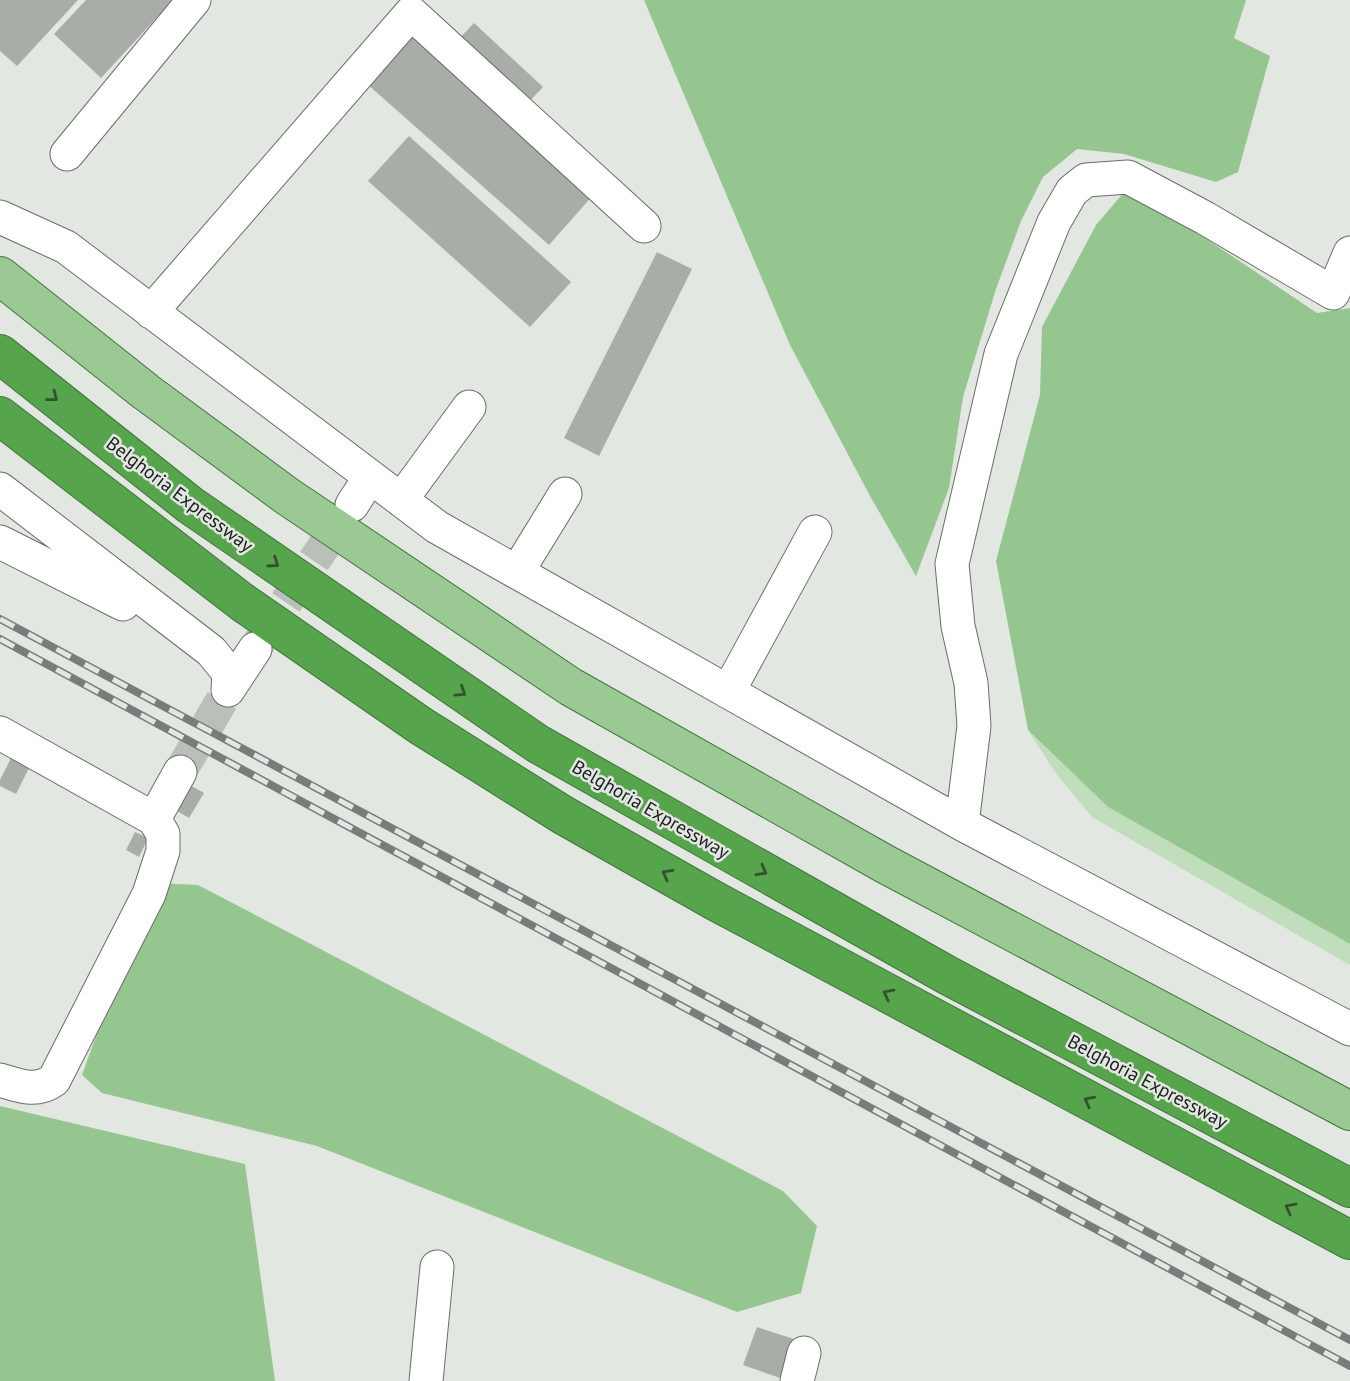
<svg xmlns="http://www.w3.org/2000/svg" width="1350" height="1381" viewBox="0 0 1350 1381" font-family="'PT Sans',sans-serif">
<style>
.green{fill:#c0debb}
.water{fill:#95c68f}
.building{fill:#a8ada8}
.lines{fill:none;stroke-linecap:round;stroke-linejoin:round}
.minor-tunnel{stroke:#babfb9;stroke-width:33;stroke-dasharray:33 17;stroke-linecap:butt}
.minor-casing{stroke:#6a6e69;stroke-width:35}
.major-casing{stroke:#41753b;stroke-width:40}
.highway-casing{stroke:#41753b;stroke-width:40}
.minor{stroke:#fff;stroke-width:33}
.major{stroke:#9ac994;stroke-width:38}
.highway{stroke:#56a54c;stroke-width:38}
.rail-casing{stroke:#797d79;stroke-width:8}
.rail{stroke:#e2e7e1;stroke-width:5;stroke-dasharray:16;stroke-linecap:butt}
.oneway{stroke:#33532f}
.labels{text-anchor:middle;stroke-width:5;stroke-linejoin:round;paint-order:stroke}
.street-label{font-size:19px;fill:#1b1d1b;stroke:#e2e7e1}
</style>
<rect width="100%" height="100%" fill="#e2e7e1"/>
<path class="green" d="M1028 730 1108 807 1350 944V965L1092 817 1055 772Z"/>
<path class="water" d="M644 0H1246L1234 38 1270 56 1238 172 1216 182 1124 154 1077 149 1043 177 1021 221 996 289 963 397 949 488 916 576 870 496 790 345Z
M1125 191 1202 236 1317 313 1350 308V944L1108 807 1028 730 996 561 1040 395 1042 327 1096 225Z
M157 883 198 885 783 1191 817 1226 801 1293 737 1312 317 1146 102 1093 82 1075 144 903Z
M0 1106 245 1164 275 1381H0Z"/>
<path class="building" d="M0 0H78L17 66 0 51Z
M86 0H173L101 78 54 34Z
M474 23 543 87 524 107 455 43Z
M411 32 595 193 549 245 366 83Z
M409 136 571 282 530 327 368 181Z
M657 252 692 269 599 456 564 438Z
M16 748 34 758 16 794 0 786V780Z
M181 780 204 793 189 818 167 805Z
M135 832 148 838 139 857 126 850Z
M757 1327 800 1341 786 1380 743 1365Z"/>
<g class="lines">
<path class="minor-tunnel" d="M258 644 349 509
M180 772 228 690"/>
<defs>
<path id="minor" d="M67 154 194 0
M0 217 66 247 437 527 962 824 1350 1029
M151 312 411 13 644 226
M0 489 211 651 229 673 228 690
M401 500 469 407
M352 505 370 477
M0 542 123 604
M517 572 565 494
M228 690 255 649
M728 692 815 532
M0 733 154 819 163 834V851L149 894 54 1080C36 1093 20 1086 0 1080
M154 819 180 772
M962 824 974 726 971 683 958 626 952 564 1001 354 1054 222 1072 191 1086 180 1128 177 1205 218 1333 293 1350 253
M426 1381 437 1267
M797 1381 804 1353"/>
<path id="major" d="M0 276 146 392 287 496 571 687 885 864 1350 1111"/>
<path id="highway" d="M0 354 190 505 538 744 947 975 1350 1188
M0 416 242 602 421 726 563 815 715 901 1350 1240"/>
</defs>
<use href="#minor" class="minor-casing"/>
<use href="#major" class="major-casing"/>
<use href="#highway" class="highway-casing"/>
<use href="#minor" class="minor"/>
<use href="#major" class="major"/>
<use href="#highway" class="highway"/>
<defs>
<path id="rail" d="M0 619 1350 1340
M0 639 1350 1366"/>
</defs>
<use href="#rail" class="rail-casing"/>
<use href="#rail" class="rail"/>
</g>
<defs><path id="oneway-chevron" d="M-2-3.5L2.5 0L-2 3.5" fill="none" stroke-width="1.6" stroke-linecap="round" stroke-linejoin="round" transform="scale(1.75)"/></defs>
<g class="oneway">
<use href="#oneway-chevron" transform="translate(53 397) rotate(38)"/>
<use href="#oneway-chevron" transform="translate(274 563) rotate(35)"/>
<use href="#oneway-chevron" transform="translate(461 692) rotate(34)"/>
<use href="#oneway-chevron" transform="translate(762 871) rotate(29)"/>
<use href="#oneway-chevron" transform="translate(667 874) rotate(-151)"/>
<use href="#oneway-chevron" transform="translate(888 994) rotate(-152)"/>
<use href="#oneway-chevron" transform="translate(1089 1101) rotate(-152)"/>
<use href="#oneway-chevron" transform="translate(1290 1208) rotate(-152)"/>
</g>
<g class="labels">
<g class="street-label">
<text transform="translate(180 494) rotate(37)" y="7">Belghoria Expressway</text>
<text transform="translate(651 809) rotate(30)" y="7">Belghoria Expressway</text>
<text transform="translate(1148 1081) rotate(28)" y="7">Belghoria Expressway</text>
</g>
</g>
</svg>
